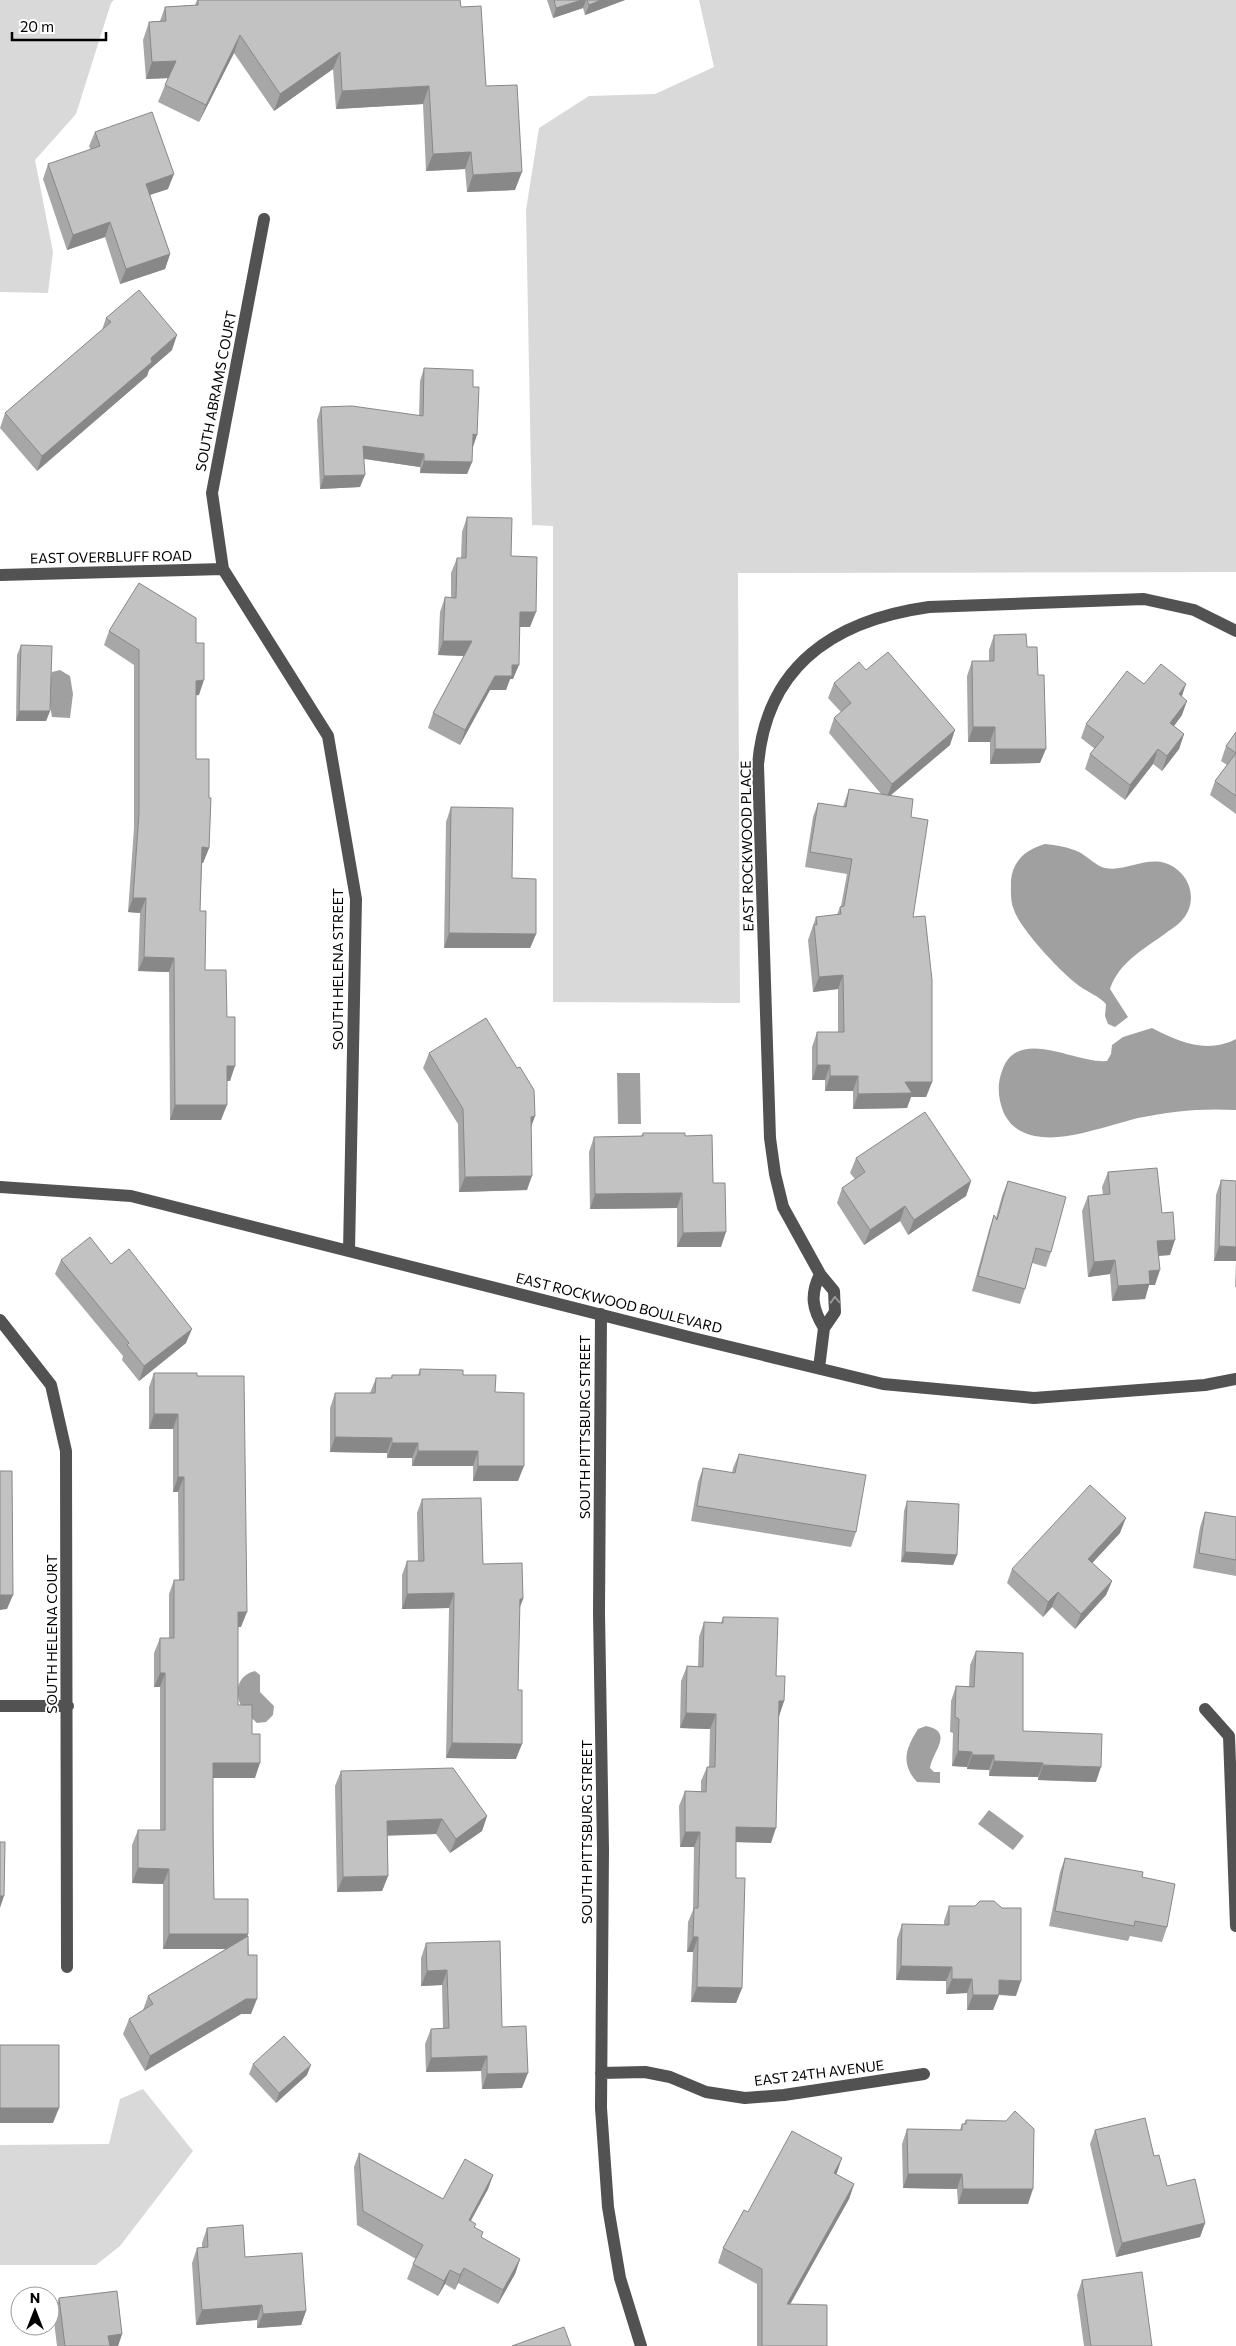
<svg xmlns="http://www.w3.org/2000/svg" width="1236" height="2346" viewBox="0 0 1236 2346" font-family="Commissioner,sans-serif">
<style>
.green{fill:#d9d9d9}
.water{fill:#a0a0a0}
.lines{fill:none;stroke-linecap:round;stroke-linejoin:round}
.minor{stroke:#525252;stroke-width:12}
.wall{fill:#a7a7a7}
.shaded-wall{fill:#888}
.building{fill:#c2c2c2;stroke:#888}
.oneway{stroke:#979797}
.labels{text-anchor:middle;stroke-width:4;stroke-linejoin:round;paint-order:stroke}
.street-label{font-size:14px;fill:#000;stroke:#fff}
</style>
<rect width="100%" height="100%" fill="#fff"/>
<path class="green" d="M0 0H114L111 3 76 114 35 160 53 252 48 293 0 292Z
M699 0H1236V572L738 573 740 1003 553 1002V526L532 525 526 210 539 128 589 96 655 94 714 67Z
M143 2089 193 2151 120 2246 96 2265H0V2145L109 2144 120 2099Z"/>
<path class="water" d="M60 670 70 676 73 694 70 718 52 717 48 694 52 672Z
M1045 844C1056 845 1068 847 1079 852 1087 856 1096 866 1105 868 1125 872 1145 857 1165 863 1187 870 1198 895 1186 915 1181 923 1173 928 1166 933 1144 949 1119 962 1110 989L1128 1017 1115 1027 1108 1024 1105 1016 1106 1004C1099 996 1087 992 1078 985 1061 972 1021 930 1014 910 1010 901 1011 890 1011 880 1013 860 1027 849 1045 844Z
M1152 1028C1179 1042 1207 1054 1236 1039V1110C1202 1108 1171 1111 1138 1118 1110 1125 1070 1140 1042 1137 1025 1136 1010 1128 1003 1111 998 1098 997 1084 1002 1071 1017 1025 1076 1064 1107 1061L1111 1054 1112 1045 1123 1037Z
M617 1073H640L641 1124H618Z
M255 1671 260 1675V1692L274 1706 273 1715 266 1722 257 1723C253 1719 246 1714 243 1709 233 1694 237 1675 255 1671Z
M926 1726C955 1732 932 1752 930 1768L934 1772H940V1783L917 1782C900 1763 906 1748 918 1729Z
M989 1810 1024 1836 1013 1850 978 1824Z"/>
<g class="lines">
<path class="minor" d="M264 219 212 493 223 569 328 736 356 899 349 1251
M0 575 223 569
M0 1187 131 1196 693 1338 883 1384 1034 1398 1205 1385 1236 1379
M820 1274C810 1295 812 1308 824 1328
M601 1314 599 1613 603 1849 601 2108 608 2207 620 2278 641 2346
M0 1320 51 1385 66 1451 67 1967
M819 1368 824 1328 835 1312 834 1291 820 1274 783 1207 775 1174 770 1138 758 765C766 665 836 620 929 607L1144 599 1194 610 1236 631
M0 1706H68
M1205 1709 1229 1736 1236 1926
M601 2073 645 2072 670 2077 706 2092 745 2098 784 2095 924 2074"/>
</g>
<path class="wall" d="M197 0H460L461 7 486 86 515 190 467 192 465 169 426 171 423 104 336 109 333 69 274 111 234 53 199 122 158 102 168 78 146 79 143 40 149 22 160 21 165 7 195 5Z
M547 0H625L585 15 583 8 553 18Z
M95 132 168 189 150 195 170 254 165 269 120 284 105 237 67 250 43 179 48 164 91 150 89 146Z
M106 318 172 350 149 370 147 376 37 471 0 428 5 413 102 330Z
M424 368 472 447V462L467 474 420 473V467L364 459 360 487 320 489 317 420 321 407 419 416 420 381Z
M467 517 511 556 530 627H519L513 679H510L506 690H490L460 745 428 728 433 713 464 656 438 655 440 612 445 597H451V573L457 558H461L462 532Z
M109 631 196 643 199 695H196V759L209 848 203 863H202L200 911 205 970 227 1017 230 1081H227L221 1120H170L169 972 138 971 140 913 128 912 134 828V665L104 645Z
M994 635 1027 647 1040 763 990 764V742H968L967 676 972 661H989V650Z
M21 645 50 711 46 721H16L17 655Z
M866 670 950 745 890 796 911 817 913 917 932 1082 926 1097H911L907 1108 853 1109V1091H825V1080H812V1047L817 1032H838V989L813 992 808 940 816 917 837 915 840 907 841 906 847 874 805 867 813 817 818 803 843 807 849 789 882 795 829 733 834 718 841 712 828 698 834 683Z
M1144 684 1182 696V715L1174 726 1184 734 1179 749 1162 771 1153 764 1125 800 1085 769 1090 754 1095 749 1081 738 1086 724Z
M1236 732V814L1210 795 1215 781 1227 765 1221 761 1226 746Z
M451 807 512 878 536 934 530 948H444L446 822Z
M429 1053 535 1116 531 1126 527 1190 459 1192 458 1124 423 1068Z
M643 1133 685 1136 713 1183 721 1247H677V1208L590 1209 589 1152 594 1137 641 1136Z
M856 1158 971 1181 966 1196 908 1235 900 1221 864 1245 837 1203 842 1188 855 1179 850 1173Z
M1108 1172 1162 1213 1170 1255 1159 1256 1155 1285H1149L1145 1299 1112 1301 1110 1274 1088 1277 1082 1211 1088 1196 1103 1195 1102 1187Z
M1221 1180 1236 1181V1287H1235L1236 1261H1214L1216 1195Z
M1008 1181 1051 1252 1046 1267 1032 1263 1025 1289 1020 1304 972 1291 989 1230 994 1215 996 1218 1002 1196Z
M61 1260 111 1264 186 1343 139 1381 122 1360 123 1356 55 1274Z
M420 1369 463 1375 495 1392 518 1481H473V1466H412V1458H387V1453L330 1452V1408L335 1393H370L376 1378H391L392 1375H418Z
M154 1373 197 1376 241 1627H238V1705L252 1734 255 1778H213L214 1899 248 1936 251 2014H241L145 2071 123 2034 129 2019 143 2010 148 1996 226 1949H163V1884L132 1883V1845L138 1830H160V1687H154V1653L160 1638H169V1594L174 1580H179L178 1492H173V1429H149V1387Z
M739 1454 856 1532 851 1547 691 1521 698 1482 703 1468 732 1473 733 1468Z
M422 1499 483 1564 523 1599 519 1609 516 1759 446 1758 449 1608 402 1609V1575L407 1561H418L417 1513Z
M907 1501 957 1555 953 1565 901 1562 904 1511Z
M1205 1512 1236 1517V1576L1193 1568 1200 1527Z
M1120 1533 1092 1563 1112 1581 1106 1595 1075 1629 1052 1607 1043 1617 1007 1583 1012 1569Z
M723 1617 776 1676 784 1701 779 1716 771 1843 736 1842V1878L742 1988 736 2003 691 2002 693 1952H687L688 1922 693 1910 694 1847H680L679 1806 685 1791H701V1781L707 1767H709L710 1729 680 1728 681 1681 687 1666 698 1667 699 1637 704 1622 721 1623Z
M976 1651 1023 1731 1096 1782 1038 1780V1777L989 1776V1770L967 1769V1767L952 1766 953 1733 950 1732 951 1701 956 1686H969L970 1665Z
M341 1771 487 1816 482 1831 450 1853 436 1834 387 1835 388 1876 382 1891 337 1892 335 1786Z
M1065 1858 1142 1877 1167 1927 1162 1942 1130 1936 1128 1941 1049 1926 1060 1872Z
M949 1906 1016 1996 999 1995 993 2010H967V1993L946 1994V1981L896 1980 897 1939 902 1924 944 1925V1921Z
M426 1943 502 2027 522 2088 482 2089 481 2071 426 2072 425 2044 431 2029H443L442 1985 421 1986V1958Z
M253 2064 307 2075 276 2103 249 2074Z
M966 2120 1028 2204H958L957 2189 903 2188 902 2144 907 2129 960 2130 962 2124H964Z
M1095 2130 1154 2156 1167 2186 1205 2223 1200 2237 1116 2257 1090 2144Z
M359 2153 443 2199 493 2175 488 2189 471 2221 481 2238 520 2259 515 2274 498 2304 458 2283 455 2290 445 2284 438 2296 407 2279 413 2264 416 2259 357 2225 354 2167Z
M836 2174 854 2184 849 2199 790 2304 827 2346H757V2284L718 2263 723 2248 748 2212Z
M207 2228 245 2257 306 2311 301 2325 257 2328V2320L196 2325 192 2263 197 2248H202V2243Z
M1082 2280 1152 2346H1084L1077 2295Z
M59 2298 122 2334 118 2346H57L53 2313Z"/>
<path class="shaded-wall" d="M582 0H586L583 8 553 18 556 8Z
M601 0H625L585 15 589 5Z
M240 35 234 53 199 122 206 105Z
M340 52 333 69 274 111 280 94Z
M176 61 170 78 146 79 152 62Z
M429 86 423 104 336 109 342 91Z
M471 152 465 169 426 171 433 154Z
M522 172 515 190 467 192 473 175Z
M174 174 168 189 140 198 146 184Z
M110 222 105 237 67 250 73 235Z
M170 254 165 269 120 284 126 269Z
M177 335 172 350 149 370 147 376 37 471 42 456 151 358Z
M473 434 477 435 473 447Z
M363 446 424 454 420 467 359 458Z
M424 461 472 462 467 474 420 473Z
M365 475 360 487 320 489 324 476Z
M520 612H536L530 627H514Z
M443 641H472L467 656 438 655Z
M512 665H519L513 679H510L506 690H490L460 745 465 730 495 676Z
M204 680 199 695 191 696 196 681Z
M1186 684 1181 699 1179 694Z
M1187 701 1182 715 1165 738 1170 723Z
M19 711H50L46 721H16Z
M973 727H995L990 742H968Z
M955 730 950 745 886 799 892 784Z
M1184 734 1179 749 1162 771 1167 756Z
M995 749H1046L1040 763 990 764Z
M1158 749 1153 764 1125 800 1130 785Z
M202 847 209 848 203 863 197 862Z
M133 898H146L140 913 128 912Z
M449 933 536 934 530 948H444Z
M144 957 174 958 169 972 138 971Z
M843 975 838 989 813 992 819 977Z
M817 1065H830L825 1080H812Z
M227 1066H235L230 1081H221Z
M830 1076H858L853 1091H825Z
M905 1082H932L926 1097H911L907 1108 853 1109 858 1094Z
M175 1105H227L221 1120H170Z
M535 1116 530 1130 531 1117Z
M532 1176 527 1190 459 1192 465 1177Z
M971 1181 966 1196 908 1235 914 1220Z
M682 1193 677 1208 590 1209 595 1194Z
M905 1206 900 1221 864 1245 870 1230Z
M726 1232 721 1247H677L683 1233Z
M1175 1240 1170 1255 1152 1256 1157 1241Z
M1219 1246 1236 1247V1261H1214Z
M1115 1260 1110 1274 1088 1277 1094 1262Z
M1160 1270 1155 1285H1149L1145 1299 1112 1301 1118 1286 1149 1271Z
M192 1329 186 1343 139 1381 144 1366Z
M154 1414H178L173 1429H149Z
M335 1437 392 1438 387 1453 330 1452Z
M392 1443H418L412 1458H387Z
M418 1451H478L473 1466H412Z
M478 1466H524L518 1481H473Z
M178 1477H184L178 1492H173Z
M1126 1518 1120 1533 1083 1573 1088 1559Z
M905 1552 957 1555 953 1565 901 1562Z
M1112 1581 1106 1595 1075 1629 1081 1614Z
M1058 1592 1052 1607 1043 1617 1048 1602Z
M454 1593 449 1608 402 1609 407 1594Z
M0 1595H13L7 1609 0 1610Z
M520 1599H523L517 1614Z
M238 1612H247L241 1627H232Z
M160 1673H165L160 1687H154Z
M779 1701H784L779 1716Z
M686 1713 716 1714 710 1729 680 1728Z
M452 1743 522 1744 516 1759 446 1758Z
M958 1751 972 1752 967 1767 952 1766Z
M972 1755H994L989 1770 967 1769Z
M994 1761 1043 1763 1038 1777 989 1776Z
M213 1763H260L255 1778H208Z
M1043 1765 1101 1767 1096 1782 1038 1780Z
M487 1816 482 1831 450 1853 456 1839Z
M442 1819 436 1834 381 1836 387 1821Z
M736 1827 776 1828 771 1843 731 1842Z
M685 1832H700L694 1847H680Z
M138 1868 169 1869 163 1884 132 1883Z
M388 1876 382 1891 337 1892 343 1877Z
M0 1896H4L0 1908Z
M169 1934H248L243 1949H163Z
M693 1937H698L693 1952H687Z
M901 1966 952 1967 946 1981 896 1980Z
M447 1970 442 1985 421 1986 427 1971Z
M952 1979H972L967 1993 946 1994Z
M999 1980 1021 1981 1016 1996 994 1994Z
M697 1987 742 1988 736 2003 691 2002Z
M973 1995H999L993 2010H967Z
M246 1999H257L251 2014H241L145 2071 150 2056Z
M487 2056 481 2071 426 2072 431 2058Z
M311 2065 307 2075 276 2103 279 2093Z
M528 2073 522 2088 482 2089 487 2074Z
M0 2108H59L53 2123H0Z
M842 2158 837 2173 829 2188 834 2173Z
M908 2174H962L957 2189 903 2188Z
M493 2175 488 2189 463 2234 469 2220Z
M854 2184 849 2199 782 2319 787 2304Z
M963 2189H1033L1028 2204H958Z
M1205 2223 1200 2237 1116 2257 1122 2243Z
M520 2259 515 2274 498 2304 503 2290Z
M464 2268 458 2283 455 2290 460 2275Z
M450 2270 445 2284 438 2296 444 2281Z
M262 2305 257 2320 196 2325 202 2310Z
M306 2311 301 2325 257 2328 263 2314Z
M122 2334 118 2346H105L108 2336Z"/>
<path class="building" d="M198 0H460L461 7 481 6 486 86 517 85 522 172 473 175 471 152 433 154 429 86 342 91 340 52 280 94 240 35 206 105 165 85 176 61 152 62 149 22 166 21 165 7 198 5Z
M554 0H582L556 8Z
M587 0H601L589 5Z
M152 112 174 174 146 184 170 254 126 269 110 222 73 235 48 164 100 146 95 132Z
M139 290 177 335 151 358 152 362 42 456 5 413 111 322 106 318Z
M424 368 473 370V387H479L477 435 473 434 472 462 424 461V454L363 446 365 475 324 476 321 407 352 406 423 416Z
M467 517 512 518 511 556 537 557 536 612H520L519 665H512V676H495L465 730 433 713 472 641H443L445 597 456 598 457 558H466Z
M139 583 196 618V643H204V680L196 681V759H209V798H211L209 848 202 847 200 911H206L205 970H226L227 1017H235V1066H227V1105H175L174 958 144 957 146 898H133L139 813V650L109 631Z
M1026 634 1027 647H1037L1038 675H1044L1046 749H995V727H973L972 661H994V635Z
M21 645 52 646 50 711H19Z
M888 652 955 730 892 784 834 718 851 703 834 683 859 662 866 670Z
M1161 664 1186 684 1179 694 1187 701 1170 723 1184 734 1167 756 1158 749 1130 785 1090 754 1104 737 1086 724 1127 671 1144 684Z
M1236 732V796L1215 781 1236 753 1226 746Z
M849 789 913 799 911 817 928 820 913 917 925 916 932 980V1082H905L912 1093 858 1094V1076H830V1065H817V1032H844L843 975 819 977 814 925H817L816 917 841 914 840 907 844 906 852 859 810 852 818 803 846 807Z
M451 807 513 808 512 878 536 879V934L449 933Z
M486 1018 517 1068 520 1067 534 1090 535 1116 531 1117 532 1176 465 1177 463 1109 429 1053Z
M925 1112 971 1181 914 1220 905 1206 870 1230 842 1188 865 1172 856 1158Z
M643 1133H685V1136L712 1135 713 1183H725L726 1232 683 1233 682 1193 595 1194 594 1137 643 1136Z
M1157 1168 1162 1213 1173 1212 1175 1240 1157 1241 1160 1270 1149 1271 1150 1284 1118 1286 1115 1260 1094 1262 1088 1196 1110 1194 1108 1172Z
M1221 1180 1236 1181V1247L1219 1246Z
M1008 1181 1066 1197 1051 1252 1036 1248 1025 1289 978 1276 994 1215 997 1220Z
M90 1237 111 1264 129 1249 192 1329 144 1366 127 1345 129 1343 61 1260Z
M420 1369 463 1370V1375H496L495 1392 524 1393V1466H478V1451H418V1443H392V1438L335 1437V1393H375L376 1378H392V1375H420Z
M154 1373H197V1376H244L247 1612H238V1705H252V1734H260V1763H213V1833L214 1899H248V1934H169V1869L138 1868V1830H165V1673H160V1638H174V1580H184V1477H178V1414H154Z
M739 1454 866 1475 856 1532 697 1506 703 1468 735 1473Z
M0 1471H12L13 1595H0Z
M1090 1485 1126 1518 1088 1559 1112 1581 1081 1614 1058 1592 1048 1602 1012 1569Z
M481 1498 483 1564 522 1563 523 1599H520L518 1690H522V1744L452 1743 454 1593 407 1594V1561H424L422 1499Z
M907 1501 959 1504 957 1555 905 1552Z
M1205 1512 1236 1517V1560L1199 1553Z
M723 1617 778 1618 776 1676H785L784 1701H779L776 1828 736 1827V1878H745L742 1988 697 1987 698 1937H693L694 1908H698L700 1832H685V1791L706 1792 707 1767H715L716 1714 686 1713 687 1666 703 1667 704 1622 723 1623Z
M976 1651 1023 1653V1731L1102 1734 1101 1767 1043 1765V1763L994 1761V1755H972V1752L958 1751 959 1719 955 1717 956 1686 974 1687Z
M453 1768 487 1816 456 1839 442 1819 387 1821 388 1876 343 1877 341 1771Z
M0 1842H5L4 1896H0Z
M1065 1858 1143 1872 1142 1877 1175 1884 1167 1927 1135 1921 1134 1926 1055 1911Z
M980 1901H994L1002 1908H1021V1981L999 1980V1995H973L972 1979H952V1967L901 1966 902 1924 949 1925V1906H975Z
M248 1936V1955H257V1999H246L150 2056 129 2019 153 2004 148 1996Z
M500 1941 502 2027 526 2026 528 2073 487 2074V2056L431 2058V2029L449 2028 447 1970 427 1971 426 1943Z
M284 2036 311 2065 279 2093 253 2064Z
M0 2045H59V2108H0Z
M1015 2111 1034 2129 1033 2189H963L962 2174H908L907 2129 962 2130V2124H966V2120L1006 2121Z
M1145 2118 1154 2156 1159 2155 1167 2186 1195 2179 1205 2223 1122 2243 1095 2130Z
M792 2131 842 2158 834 2173 854 2184 787 2304 827 2305V2346H762V2269L723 2248 744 2210 748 2212Z
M359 2153 443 2199 465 2159 493 2175 469 2220 476 2224 474 2227 483 2232 481 2237 520 2259 503 2290 464 2268 460 2275 450 2270 444 2281 413 2264 423 2245 363 2211Z
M243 2225 245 2257 302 2253 306 2311 263 2314 262 2305 202 2310 197 2248 208 2247 207 2228Z
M1142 2272 1152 2346H1091L1082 2280Z
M117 2291 122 2334 108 2336 110 2346H65L59 2298Z
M564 2327 571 2346H512Z"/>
<defs><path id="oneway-chevron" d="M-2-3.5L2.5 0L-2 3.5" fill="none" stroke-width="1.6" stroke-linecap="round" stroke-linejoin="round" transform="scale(1.25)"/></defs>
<use class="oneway" href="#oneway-chevron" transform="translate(835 1300) rotate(-92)"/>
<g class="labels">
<g class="street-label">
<text transform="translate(216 391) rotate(-79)" y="5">SOUTH ABRAMS COURT</text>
<text transform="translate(111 557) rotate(-1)" y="5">EAST OVERBLUFF ROAD</text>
<text transform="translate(747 846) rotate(-91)" y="5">EAST ROCKWOOD PLACE</text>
<text transform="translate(338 969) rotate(-90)" y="5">SOUTH HELENA STREET</text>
<text transform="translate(619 1303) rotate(14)" y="5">EAST ROCKWOOD BOULEVARD</text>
<text transform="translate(585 1427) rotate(-90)" y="5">SOUTH PITTSBURG STREET</text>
<text transform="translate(52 1634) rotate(-90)" y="5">SOUTH HELENA COURT</text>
<text transform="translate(587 1832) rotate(-90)" y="5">SOUTH PITTSBURG STREET</text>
<text transform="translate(819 2073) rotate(-7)" y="5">EAST 24TH AVENUE</text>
</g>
</g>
<g transform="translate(35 2311)"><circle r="24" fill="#ffffff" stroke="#999999"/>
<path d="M0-4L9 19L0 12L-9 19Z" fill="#000000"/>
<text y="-8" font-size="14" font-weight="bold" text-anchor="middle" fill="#000000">N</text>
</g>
<path d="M12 32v8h94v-8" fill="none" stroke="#000000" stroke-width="2.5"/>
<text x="20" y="32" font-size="15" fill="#000000" stroke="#ffffff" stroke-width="4" paint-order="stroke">20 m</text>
</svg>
